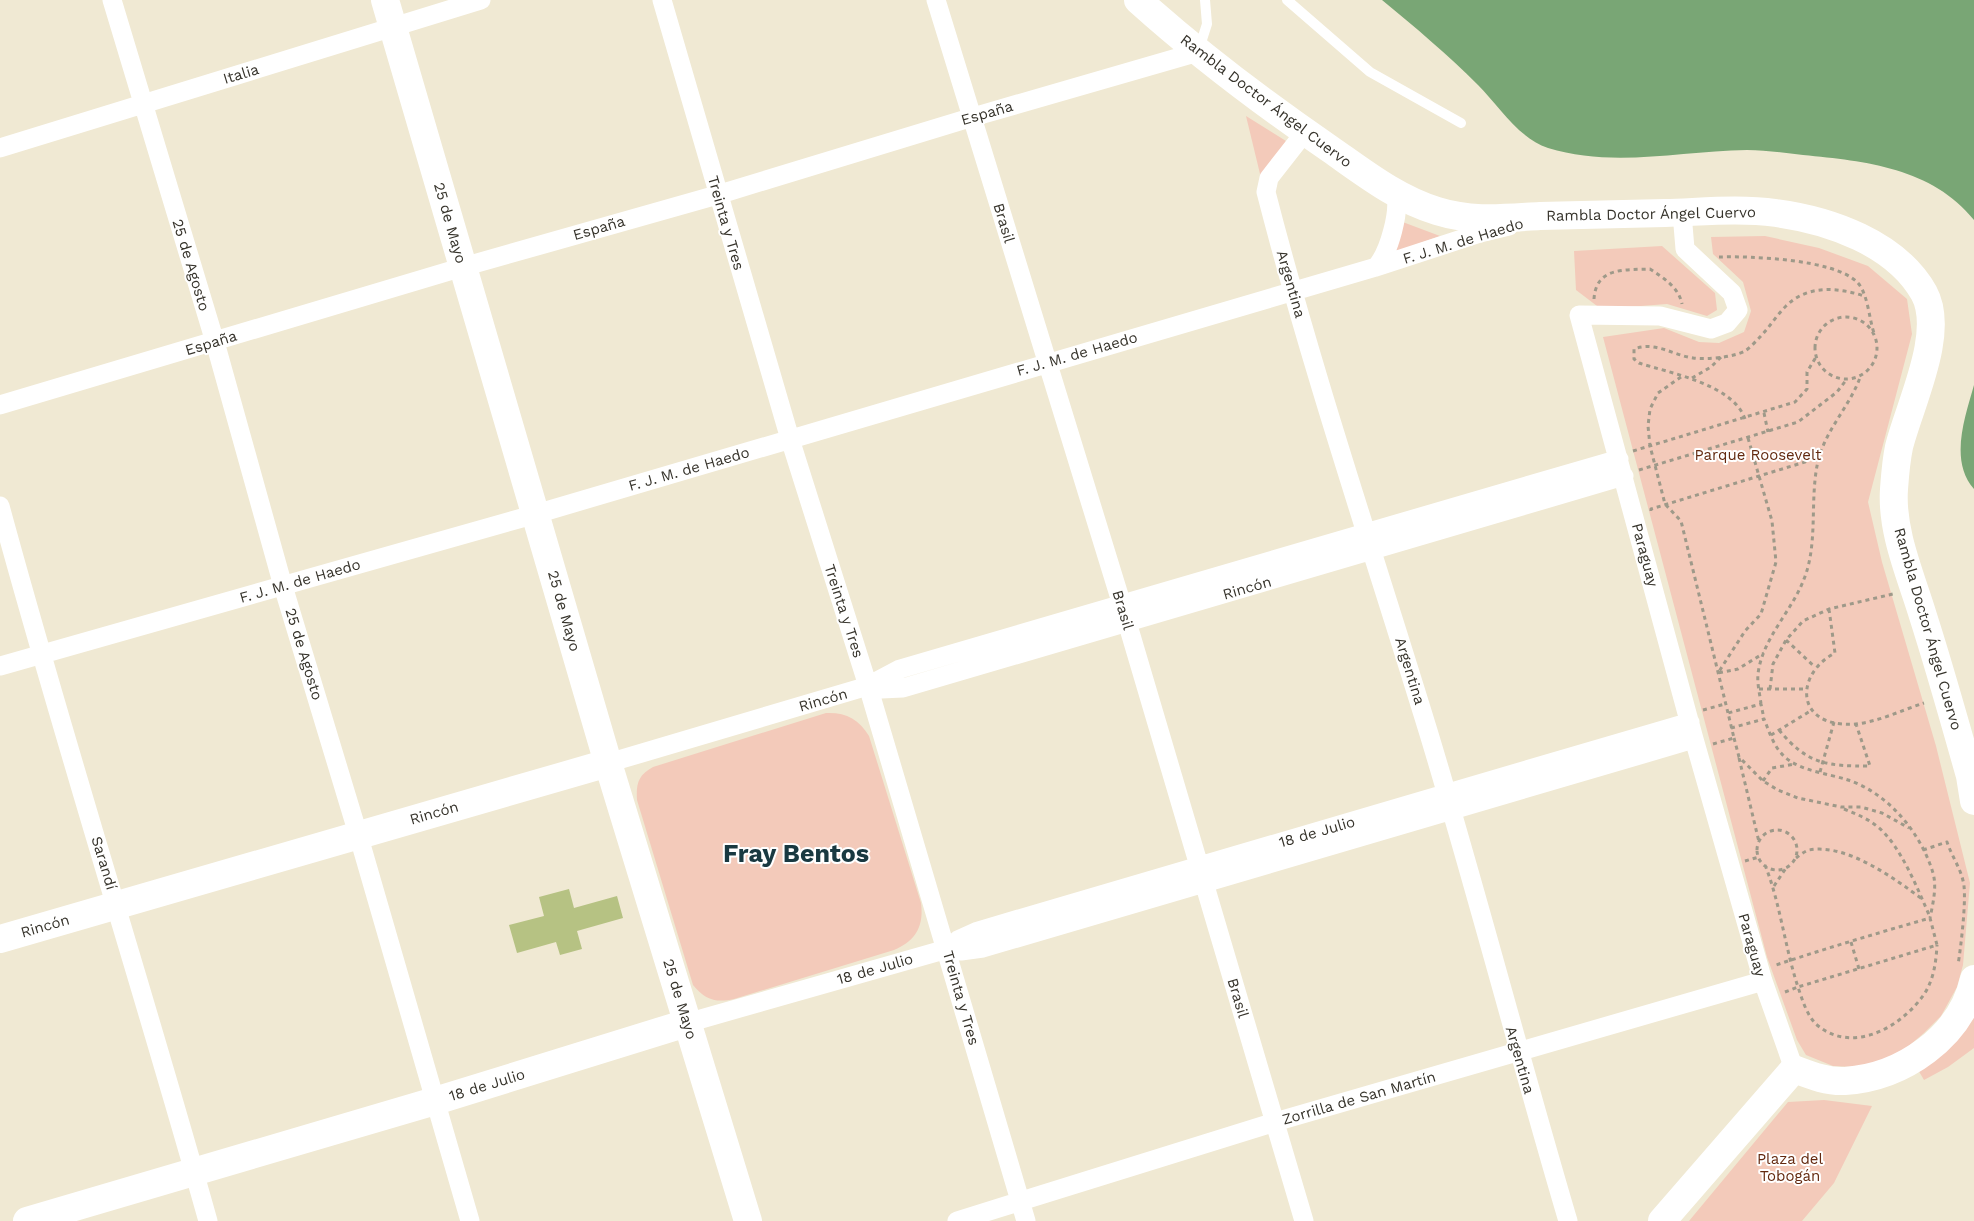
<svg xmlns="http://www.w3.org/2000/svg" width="1974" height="1221" viewBox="0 0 1974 1221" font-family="'Work Sans',sans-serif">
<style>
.green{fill:#f3caba}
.water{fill:#79a675}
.building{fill:#b6c283}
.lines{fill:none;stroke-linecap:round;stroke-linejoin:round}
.path{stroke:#9e9989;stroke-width:3;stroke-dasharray:4 4;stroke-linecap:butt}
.lane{stroke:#fff;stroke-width:10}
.street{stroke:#fff;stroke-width:19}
.secondary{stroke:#fff;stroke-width:28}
.labels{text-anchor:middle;stroke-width:4;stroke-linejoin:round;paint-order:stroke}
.street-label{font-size:15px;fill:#36332b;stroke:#fff}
.park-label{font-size:15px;fill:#63290f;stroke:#fff}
.town-label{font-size:25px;font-weight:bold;fill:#193941;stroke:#fff}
</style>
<rect width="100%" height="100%" fill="#f0e9d3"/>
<path class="green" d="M1246 116 1286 141 1261 178Z
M1400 221 1440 236 1392 253Z
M1765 236 1819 248 1868 266 1907 299 1912 334 1868 502 1882 562 1936 746 1970 883 1963 965 1957 987 1941 1016 1924 1033 1904 1050 1881 1064 1857 1067 1833 1066 1806 1055 1797 1040 1767 957 1603 337 1664 328 1699 342 1719 343 1744 332 1751 311 1743 282 1713 254 1711 237Z
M1662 246 1715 293 1717 310 1707 316 1667 304 1601 309 1576 290 1574 251Z
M826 713C845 712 859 719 869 736L921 903C924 926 916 941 894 950L734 999C716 1003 705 1000 693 985L637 800C636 784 638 775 653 767Z
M1974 1005V1048L1948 1067 1924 1080 1917 1068Z
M1824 1100 1872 1106 1834 1183 1802 1221H1689L1788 1102Z"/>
<path class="water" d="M1382 0H1974V220C1932 168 1866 161 1803 155 1785 153 1765 150 1747 150 1680 151 1613 168 1548 148 1518 138 1499 106 1478 85 1448 55 1415 27 1382 0Z
M1974 385V489C1949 461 1965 417 1974 385Z"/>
<path class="building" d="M569 889 574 908 617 896 623 918 577 931 582 949 560 955 556 942 517 953 509 925 544 916 539 897Z"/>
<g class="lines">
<path class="path" d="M1719 257C1750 256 1834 259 1857 282 1868 293 1869 319 1874 333
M1594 299C1596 267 1624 270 1650 269 1664 278 1679 288 1682 304
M1815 348a31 31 0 1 1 62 0a31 31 0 1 1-62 0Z
M1681 377 1658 393 1650 409 1648 426 1650 446 1665 504 1681 521 1728 713
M1692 378 1711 367 1721 357
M1764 413 1768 432
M1745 419C1733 384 1669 373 1639 363L1634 359V349C1656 341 1672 355 1693 358 1706 360 1734 357 1745 351 1750 348 1755 342 1759 338 1769 328 1776 316 1786 306 1807 285 1837 287 1864 296
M1748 438 1772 521 1776 562 1761 614 1745 631 1718 673 1738 669 1764 653
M1633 451 1795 402 1807 389V372L1816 357
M1639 470 1798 422 1837 392 1847 379
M1651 511V509L1805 462 1822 450
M1829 609 1835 653C1798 672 1794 720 1842 724 1868 727 1899 711 1924 703
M1786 640 1815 667
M1759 689H1806
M1770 689 1773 664 1786 640 1803 621 1829 609 1893 594
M1761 704C1760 695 1757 684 1758 674 1762 639 1792 611 1804 579 1818 544 1810 503 1817 466 1823 432 1850 407 1861 375
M1703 710 1725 704
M1731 728 1764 719C1769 731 1773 744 1781 753 1796 771 1827 773 1848 780 1888 793 1921 833 1933 873 1937 887 1933 903 1930 918
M1779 730C1808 765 1827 766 1870 766L1856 724
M1771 735 1812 710
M1734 738 1739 757 1763 781 1778 790 1798 798 1841 807H1861L1882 813 1909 828
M1713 744 1734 738 1728 713 1761 704 1764 719
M1739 758 1759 842
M1820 772 1834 722
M1763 781 1772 768 1795 764
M1844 809C1856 814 1867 818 1878 827 1901 846 1918 890 1930 917
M1757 850a20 20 0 1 1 40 0a20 20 0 1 1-40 0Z
M1923 850 1947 842C1952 857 1962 870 1964 886 1966 904 1961 946 1958 965
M1796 858C1800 855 1805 851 1809 850 1846 843 1894 878 1922 899
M1745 861 1759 857
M1765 865C1780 902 1785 948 1798 987L1937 945 1930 918C1878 933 1827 948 1776 965
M1774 886 1786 868
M1851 942 1859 969
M1785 992 1798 987C1802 999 1807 1016 1817 1025 1853 1055 1902 1027 1925 993 1934 978 1936 962 1937 945"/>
<path class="lane" d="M1287 0 1370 72 1461 123
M1199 49 1207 24 1205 0"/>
<path class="street" d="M112 0 215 342 283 586 358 834 470 1221
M662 0 790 439 868 686 1026 1221
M936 0 1122 605 1304 1221
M1305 132 1269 178 1266 192C1313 375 1374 554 1429 734 1478 896 1520 1059 1568 1221
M0 148 481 0
M1682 213 1685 249 1732 293 1738 310 1727 323 1711 329 1660 316 1579 315 1694 739 1763 981 1794 1069
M1376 267 1480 233 1509 226
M0 405 463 267 717 195 973 117 1198 52
M0 506C65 746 141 982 208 1221
M0 666 536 514 1376 267C1389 253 1401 210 1395 192
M868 686 881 689 903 688 1624 476
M608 763 868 686 900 669 1619 459
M947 949 958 940 978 931 1690 722
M687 1023 947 949 961 951 983 948 1694 739
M957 1221 1275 1122 1763 981"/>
<path class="secondary" d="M385 0 608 763 748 1221
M1138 0C1198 54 1263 103 1330 149 1363 172 1397 199 1437 211 1472 222 1504 218 1540 216 1582 215 1623 214 1665 213 1702 212 1739 208 1776 213 1829 220 1896 243 1924 293 1946 333 1909 406 1899 447 1896 461 1895 475 1894 489 1891 532 1911 576 1923 616 1940 669 1955 723 1970 776L1974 801
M0 939 608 763
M27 1221 435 1101 687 1023
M1662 1221 1794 1069C1810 1075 1827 1082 1845 1081 1903 1077 1961 1037 1974 979"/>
</g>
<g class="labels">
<g class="street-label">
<text transform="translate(241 74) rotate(-17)" y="5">Italia</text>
<text transform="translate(1266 101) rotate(37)" y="5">Rambla Doctor Ángel Cuervo</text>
<text transform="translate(987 113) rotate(-16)" y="5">España</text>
<text transform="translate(1651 214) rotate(-1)" y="5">Rambla Doctor Ángel Cuervo</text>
<text transform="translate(450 223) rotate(74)" y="5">25 de Mayo</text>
<text transform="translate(726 223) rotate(74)" y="5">Treinta y Tres</text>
<text transform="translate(1004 223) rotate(73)" y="5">Brasil</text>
<text transform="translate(599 228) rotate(-16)" y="5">España</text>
<text transform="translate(1463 241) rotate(-17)" y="5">F. J. M. de Haedo</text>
<text transform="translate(191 265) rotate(73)" y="5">25 de Agosto</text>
<text transform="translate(1291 284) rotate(74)" y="5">Argentina</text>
<text transform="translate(211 343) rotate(-17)" y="5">España</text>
<text transform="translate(1077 354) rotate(-16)" y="5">F. J. M. de Haedo</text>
<text transform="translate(689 469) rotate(-16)" y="5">F. J. M. de Haedo</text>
<text transform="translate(1645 555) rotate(75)" y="5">Paraguay</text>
<text transform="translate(300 581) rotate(-16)" y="5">F. J. M. de Haedo</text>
<text transform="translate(1247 588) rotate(-16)" y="5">Rincón</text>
<text transform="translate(1123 610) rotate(73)" y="5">Brasil</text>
<text transform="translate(564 611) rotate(74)" y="5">25 de Mayo</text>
<text transform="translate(844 611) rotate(72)" y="5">Treinta y Tres</text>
<text transform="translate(1928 629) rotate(74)" y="5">Rambla Doctor Ángel Cuervo</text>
<text transform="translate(304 654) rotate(73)" y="5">25 de Agosto</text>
<text transform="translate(1410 671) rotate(73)" y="5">Argentina</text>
<text transform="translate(823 700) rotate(-16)" y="5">Rincón</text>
<text transform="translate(434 813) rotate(-16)" y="5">Rincón</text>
<text transform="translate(1317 832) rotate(-16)" y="5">18 de Julio</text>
<text transform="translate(104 863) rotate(73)" y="5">Sarandí</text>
<text transform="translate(45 926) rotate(-16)" y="5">Rincón</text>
<text transform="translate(1752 945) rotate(74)" y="5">Paraguay</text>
<text transform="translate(875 969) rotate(-16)" y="5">18 de Julio</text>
<text transform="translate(961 998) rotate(74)" y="5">Treinta y Tres</text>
<text transform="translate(1238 998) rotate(73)" y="5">Brasil</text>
<text transform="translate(680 999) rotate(73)" y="5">25 de Mayo</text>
<text transform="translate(1520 1060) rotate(74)" y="5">Argentina</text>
<text transform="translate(487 1085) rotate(-17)" y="5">18 de Julio</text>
<text transform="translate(1359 1098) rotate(-16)" y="5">Zorrilla de San Martín</text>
</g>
<g class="park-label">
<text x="1758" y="460">Parque Roosevelt</text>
<text x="1790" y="1164">Plaza del<tspan x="1790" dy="17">Tobogán</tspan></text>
</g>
<g class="town-label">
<text x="796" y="862">Fray Bentos</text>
</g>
</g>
</svg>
